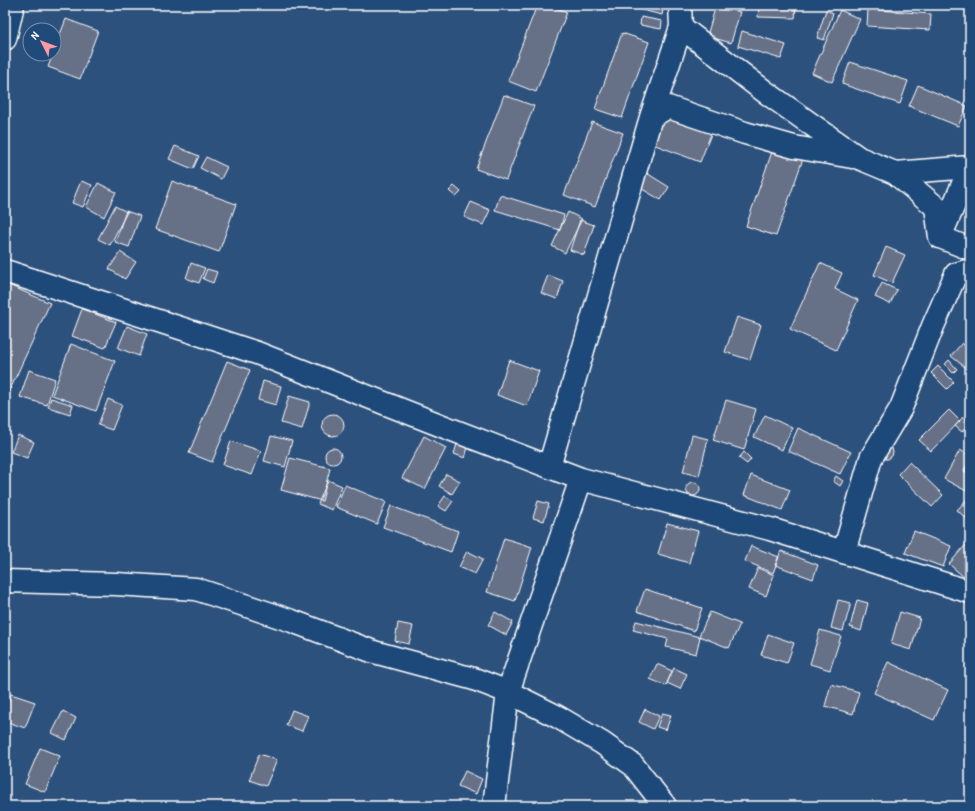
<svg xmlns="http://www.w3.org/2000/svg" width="975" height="811" viewBox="0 0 975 811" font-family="'Patrick Hand',sans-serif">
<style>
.building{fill:#666f87;stroke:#fff}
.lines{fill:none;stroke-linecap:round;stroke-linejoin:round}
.street-casing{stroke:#fff;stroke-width:25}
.street{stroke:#1f4a7a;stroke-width:22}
</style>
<rect width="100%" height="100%" fill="#2d517d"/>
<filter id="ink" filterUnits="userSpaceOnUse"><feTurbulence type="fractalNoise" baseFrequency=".025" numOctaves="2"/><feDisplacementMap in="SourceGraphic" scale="8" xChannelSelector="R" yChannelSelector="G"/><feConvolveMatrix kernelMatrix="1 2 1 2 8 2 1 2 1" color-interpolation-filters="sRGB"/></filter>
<g filter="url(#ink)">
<path class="building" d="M537 5H549L567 12 536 92 508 81Z
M639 5H664L662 15 638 9Z
M716 5 740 12 731 43 707 36Z
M759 5H796L795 18 758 17Z
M868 9 931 14 930 30 867 26Z
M826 10 833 13 824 40 817 38Z
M840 10 860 19 832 82 812 73Z
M641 17 662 21 661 29 640 25Z
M66 19 98 31 80 79 48 67 53 54H54V50Z
M742 31 786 45 781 59 738 46Z
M622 33 649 42 622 118 595 109Z
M850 62 908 81 900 104 842 84Z
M918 85 967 106 958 126 909 106Z
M504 95 534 106 506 180 476 169Z
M666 111 713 129 700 162 653 144Z
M592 122 623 133 595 207 564 195Z
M175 146 199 156 193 169 169 159Z
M774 146 804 156 776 236 746 226Z
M206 157 227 167 221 179 200 168Z
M645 172 669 187 661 200 637 186Z
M81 181 92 185 83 207 72 203Z
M172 181 236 204 219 252 155 229Z
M98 183 116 192 104 217 86 207Z
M454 186 461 192 456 197 449 191Z
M500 195 564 215 560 230 495 210Z
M471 202 490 210 483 225 464 217Z
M115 206 127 212 110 245 98 239Z
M126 211 140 216 129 247 115 242Z
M568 212 582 219 565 253 552 246Z
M580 220 594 225 584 255 570 250Z
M886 247 905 255 892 283 874 275Z
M120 252 136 262 125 279 109 269Z
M191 263 205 268 199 283 186 278Z
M820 263 842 273 835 289 858 300 836 350 790 329Z
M207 269 217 272 213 283 203 279Z
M548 275 563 281 557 299 541 293Z
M882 283 897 290 890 304 875 297Z
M6 284 50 303 8 394 5 393V287Z
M82 309 116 322 105 348 72 336Z
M737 317 761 325 750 360 725 352Z
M127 326 147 334 139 356 118 348Z
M962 343 970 350V371L951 356Z
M71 344 115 361 96 411 52 395Z
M509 360 539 371 527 406 497 395Z
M949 360 957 369 953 373 945 364Z
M227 361 250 370 212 462 189 453Z
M938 366 954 382 947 389 931 373Z
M29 370 55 379 47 405 20 397Z
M263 381 281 386 276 405 258 400Z
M289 396 310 402 302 429 281 423Z
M51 398 73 405 70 414 48 407Z
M108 399 122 405 112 430 98 425Z
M726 400 756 409 744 450 713 440Z
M949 410 960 421 931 451 919 440Z
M322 425a11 11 0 1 1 22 0a11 11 0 1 1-22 0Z
M765 415 792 428 782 450 754 437Z
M963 417 969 423 962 432 955 426Z
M798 428 851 452 840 474 788 451Z
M18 435 34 442 27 458 11 452Z
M692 435 708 439 699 476 683 472Z
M271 436 292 441 285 467 264 461Z
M424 436 446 448 425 489 402 478Z
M231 441 261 451 252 475 223 465Z
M457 444 468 447 465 458 454 454Z
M888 446 892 448 893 452 892 456 888 459H884L880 456Z
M325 456a8 8 0 1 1 16 0a8 8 0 1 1-16 0Z
M960 450 970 456V459L964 471 970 475V493L944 479Z
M744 452 751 459 747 464 739 458Z
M290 458 330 468 322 501 281 490Z
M909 462 943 495 932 507 898 474Z
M970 462V475L964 470Z
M446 474 460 481 452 494 439 486Z
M751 475 790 490 782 510 744 495Z
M836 476 843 481 840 486 833 481Z
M328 480 342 486 332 510 318 504Z
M686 489a7 7 0 1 1 14 0a7 7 0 1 1-14 0Z
M345 485 386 502 377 524 336 507Z
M445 496 453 501 446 511 438 506Z
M970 496V522L957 510Z
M538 501 549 504 544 521 533 518Z
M391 506 458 531 451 552 383 527Z
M667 523 698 531 689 563 658 554Z
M914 531 951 546 943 567 905 553Z
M504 538 532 547 515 601 487 592Z
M970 540V573L965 578 949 564Z
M751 546 779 557 773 573 745 561Z
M467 551 483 559 475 574 459 567Z
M781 551 818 565 813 579 775 565Z
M758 568 774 575 766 596 749 589Z
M645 589 702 608 694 631 637 611Z
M838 600 851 603 843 631 831 628Z
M857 600 868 603 861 631 850 627Z
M495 612 513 622 506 635 488 625Z
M710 612 740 624 729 648 699 636Z
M900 612 920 618 911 650 891 644Z
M636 621 700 637 696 654 666 647 668 639 633 630Z
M398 623 413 626 409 644 395 641Z
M820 630 841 636 830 670 810 664Z
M768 634 794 643 787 663 761 655Z
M888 662 948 690 934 720 874 693Z
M657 664 672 671 666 686 650 679Z
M674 668 687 674 680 689 667 683Z
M831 684 859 692 853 714 825 706Z
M11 694 35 702 25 728 5 721V711Z
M645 709 659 716 653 729 639 722Z
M292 710 308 716 302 731 286 725Z
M63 711 76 718 66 740 52 733Z
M662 713 671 715 666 730 657 727Z
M40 748 60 756 45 792 25 784Z
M259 754 277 760 266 786 249 780Z
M465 771 482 779 476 794 458 786Z"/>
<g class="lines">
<defs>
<path id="street" d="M681 27 764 91 859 158 895 173 936 207 940 237
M5 39 13 5
M651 117 668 107 745 133 794 147 852 157
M895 173 970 167
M940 237 970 168
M940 237 970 249
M5 271 257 353 450 429 581 479 770 529 970 592
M549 467 651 117 681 27 680 5
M844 552 871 458 901 408 933 326 956 274 970 270
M5 581 116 584 196 589 292 621 374 652 474 679 508 692 558 717 602 743 633 765 665 806
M494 806 508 692 581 479"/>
</defs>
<use href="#street" class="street-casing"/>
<use href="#street" class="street"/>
</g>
</g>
<rect width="975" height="811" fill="none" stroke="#1f4a7a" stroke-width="20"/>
<rect x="10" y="10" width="955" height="791" fill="none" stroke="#fff" stroke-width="1.5" filter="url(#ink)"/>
<g transform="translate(42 42) rotate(312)"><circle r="19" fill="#1f4a7a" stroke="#7992af"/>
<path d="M0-3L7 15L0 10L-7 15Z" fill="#ff9aa2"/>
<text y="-6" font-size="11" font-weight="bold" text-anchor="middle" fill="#ffffff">N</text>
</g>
</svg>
